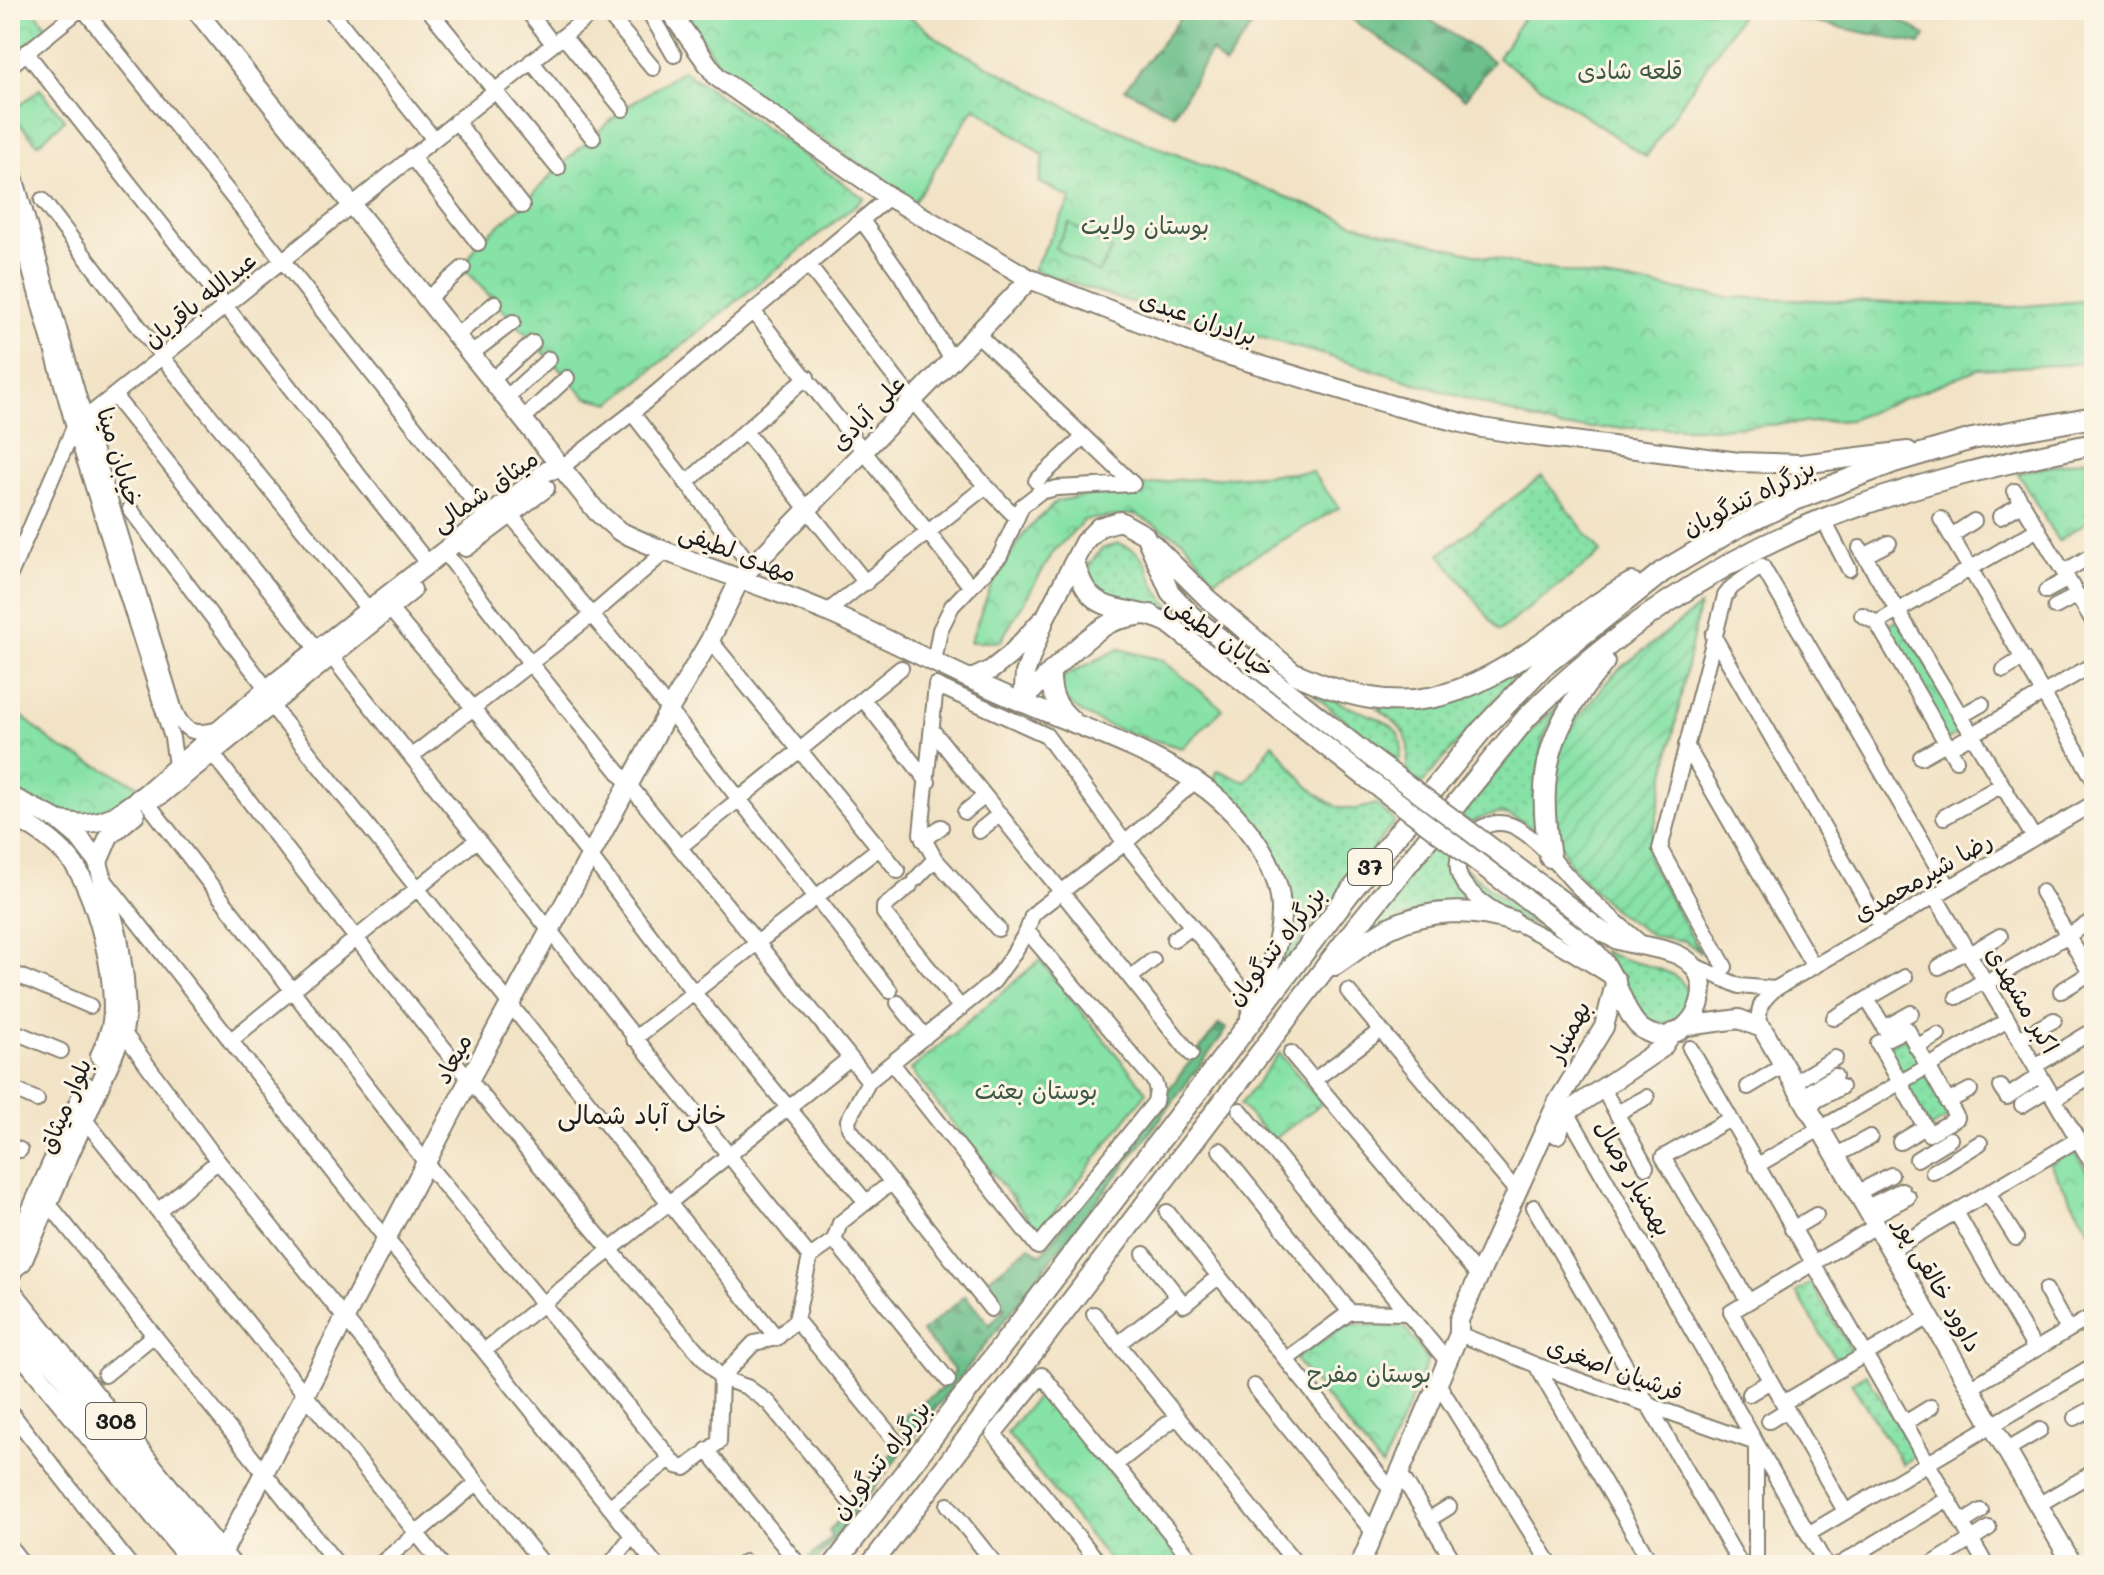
<svg xmlns="http://www.w3.org/2000/svg" width="2104" height="1575" viewBox="0 0 2104 1575" font-family="Mali,'Playpen Sans Arabic',sans-serif">
<style>
.grass{fill:url(#grass-dots);stroke:#527f62;stroke-width:2}
.forest{fill:url(#forest-firs);stroke:#446e54;stroke-width:2}
.park{fill:url(#park-crowns);stroke:#527f62;stroke-width:2}
.garden{fill:url(#garden-furrows);stroke:#527f62;stroke-width:2}
.pitch{fill:#87e2a7;stroke:#527f62;stroke-width:2}
.lines{fill:none;stroke-linecap:round;stroke-linejoin:round}
.minor-casing{stroke:#878071;stroke-width:18}
.major-casing{stroke:#878071;stroke-width:22}
.highway-casing{stroke:#878071;stroke-width:24}
.minor{stroke:#fff;stroke-width:14}
.major{stroke:#fff;stroke-width:18}
.highway{stroke:#fff;stroke-width:20}
.major-bridge-casing{stroke:#878071;stroke-width:22;stroke-linecap:butt}
.major-bridge{stroke:#fff;stroke-width:18}
.labels{text-anchor:middle;stroke-width:6;stroke-linejoin:round;paint-order:stroke}
.shield{fill:#fcf5e5;stroke:#5f5d58;stroke-width:2}
.shield-label{font-size:22px;font-weight:bold;fill:#1c1c1c}
.park-label{font-size:24px;fill:#3c5746;stroke:#fcf5e5}
.street-label{font-size:24px;fill:#1c1c1c;stroke:#fcf5e5}
.neighbourhood-label{font-size:26px;fill:#1c1c1c;stroke:#fcf5e5}
</style>
<defs>
<pattern id="grass-dots" width="8" height="8" patternUnits="userSpaceOnUse" patternTransform="scale(2)"><rect width="8" height="8" fill="#87e2a7"/><path d="M2 2h.1M6 6h.1" fill="none" stroke="#74c18f" stroke-width="1.8" stroke-linecap="round"/></pattern>
<pattern id="forest-firs" width="22" height="20" patternUnits="userSpaceOnUse" patternTransform="scale(2)"><rect width="22" height="20" fill="#6dc08c"/><path d="M5 1l3.5 6h-7zM16 11l3.5 6h-7z" fill="#5ea478"/></pattern>
<pattern id="park-crowns" width="20" height="18" patternUnits="userSpaceOnUse" patternTransform="scale(2)"><rect width="20" height="18" fill="#87e2a7"/><path d="M2 6a3 3 0 1 1 6 0M12 15a3 3 0 1 1 6 0" fill="none" stroke="#74c18f"/></pattern>
<pattern id="garden-furrows" width="10" height="10" patternUnits="userSpaceOnUse" patternTransform="scale(2)"><rect width="10" height="10" fill="#87e2a7"/><path d="M-1 1l2-2M0 10L10 0M9 11l2-2" fill="none" stroke="#74c18f"/></pattern>
</defs>
<rect width="100%" height="100%" fill="#fcf5e5"/>
<filter id="ink" filterUnits="userSpaceOnUse"><feTurbulence type="fractalNoise" baseFrequency=".0125" numOctaves="2"/><feDisplacementMap in="SourceGraphic" scale="16" xChannelSelector="R" yChannelSelector="G"/><feConvolveMatrix kernelMatrix="1 2 1 2 8 2 1 2 1" color-interpolation-filters="sRGB"/></filter>
<filter id="wash" filterUnits="userSpaceOnUse"><feTurbulence type="fractalNoise" baseFrequency=".006" numOctaves="4" result="noise"/><feDisplacementMap in="SourceGraphic" scale="32" xChannelSelector="R" yChannelSelector="G"/><feGaussianBlur stdDeviation="1.8" result="paint"/><feColorMatrix in="noise" values="0 0 0 0 0 0 0 0 0 0 0 0 0 0 0 0 0 1.4 0 .05"/><feComposite in="paint" operator="in"/></filter>
<g filter="url(#wash)">
<rect width="100%" height="100%" fill="#f2e3c6"/>
<path class="grass" d="M1542 476 1601 553 1499 631 1440 554Z
M1118 543C1150 554 1144 566 1158 591 1164 601 1173 609 1180 617 1171 613 1160 606 1150 604 1117 597 1093 610 1089 564L1102 549Z
M1509 674 1514 677 1421 785 1405 774C1414 738 1405 728 1377 708Z
M1321 694C1332 698 1341 704 1351 708 1377 718 1413 725 1398 763L1314 695Z
M1560 704 1543 738 1537 783 1536 831C1508 812 1501 807 1471 823L1461 816 1533 729Z
M1273 743C1291 766 1318 807 1350 809 1358 810 1369 806 1376 804L1395 821 1276 973 1286 946 1290 914 1286 887 1219 790 1214 779 1218 770 1246 782Z
M1435 843 1448 854C1449 875 1457 891 1473 905 1426 899 1393 924 1352 945Z
M1461 865 1537 927 1520 920 1473 889Z
M1602 950C1629 968 1689 963 1688 1000 1688 1014 1675 1019 1664 1024L1650 1021 1639 1008Z
M1905 1037 1949 1117 1930 1128 1885 1048Z
M1811 1283 1852 1352 1837 1361 1796 1292Z
M1866 1374 1917 1455 1903 1464 1851 1383Z"/>
<path class="forest" d="M1187 10H1263L1225 65 1211 51 1174 115 1125 89Z
M1339 10H1435L1429 19 1493 61 1465 99Z
M1752 10H1882L1926 35 1920 44Z
M1219 1024 1227 1029 1143 1142 814 1565H802L832 1537 829 1531 856 1501 854 1493 907 1439 897 1422 946 1385 955 1371 922 1332 965 1296 990 1325 1005 1308 982 1284 1030 1246 1041 1255Z"/>
<path class="park" d="M10 10H34L48 28 10 58Z
M683 10H901L944 43 1067 107 1152 145 1364 227 1520 265 1725 297 2013 307 2094 300V363L1978 369 1850 420 1715 428H1560L1325 355 1116 298 1033 270 1071 199 1039 182 1044 156 975 107 914 202 722 70Z
M1528 10H1744L1646 157 1498 58Z
M683 70 864 198 611 403 586 397 463 268 478 243 522 206 558 168 623 109Z
M40 89 65 120 38 144 10 113Z
M2091 458 2094 463V517L2058 541 2018 473Z
M1312 472 1339 508 1214 579 1183 540 1135 514 1084 520 1054 551 1000 642H970L991 586 1025 532 1057 501 1176 480Z
M1899 619 1965 730 1947 740 1882 629Z
M1119 649 1162 660 1223 709 1182 748C1145 737 1083 725 1060 693L1062 677Z
M10 706 58 747 142 787C84 828 70 817 10 790Z
M1040 960 1147 1092 1039 1232 911 1070Z
M1279 1053 1322 1103 1273 1140 1240 1105Z
M2074 1150 2094 1184V1238L2050 1164Z
M1348 1324 1405 1327 1428 1360 1382 1467 1295 1359Z
M1042 1390 1186 1565H1113L1007 1433Z"/>
<path class="garden" d="M1699 607 1648 859 1701 953 1685 941 1653 936 1619 914 1588 885 1571 866 1555 833 1553 788 1558 750 1577 718 1618 670Z"/>
<path class="pitch" d="M1069 223 1112 250 1098 273 1055 248Z"/>
</g>
<g filter="url(#ink)">
<g class="lines">
<defs>
<path id="minor" d="M84 10 486 517
M330 10 433 138
M429 10 558 168
M527 10 553 44
M605 10 653 68
M648 10 674 55
M563 36 623 109
M26 52 427 562
M531 61 593 138
M10 66 79 10
M456 121 522 206
M411 156 478 243
M10 159 85 419 175 711C184 734 198 735 219 729
M10 199 74 427 172 738 176 765
M42 200 163 358 368 609
M863 222 901 275 952 360
M809 266C875 351 939 441 1016 517
M427 299 463 268
M753 311 971 587
M977 334 1133 484
M456 336 495 303
M471 354 513 322
M492 380 533 343
M115 397 317 649
M506 398 549 359
M632 413 753 568
M523 419 567 378
M745 431 866 583
M562 467 632 413 889 197
M1036 481 1084 437
M686 483 807 377
M2015 491 2094 623
M130 509 267 689
M510 514 669 710 890 991
M2000 517 2023 503
M1823 519 1849 569
M1941 519 2094 780
M1951 536 1974 521
M1860 548 2034 838
M1864 556 1889 543
M450 559 531 664 869 1081
M2064 572 2094 554
M10 575 74 427 596 10
M2046 591 2068 579
M2055 607 2078 595
M389 608 473 708 590 856 694 993 865 1201
M827 612 985 487
M1862 615 1877 623
M1713 635 1881 927
M710 640 898 871
M331 656 810 1257
M934 662 940 630 952 606 1000 556 1022 506 1040 492 1057 488 1133 484
M2004 670 2023 658
M863 699 928 782
M270 704 777 1338
M1961 716 1982 704
M933 731 1191 1054
M1686 745 1814 967
M1949 748 2094 664
M212 753C376 966 543 1176 721 1378L747 1387 769 1403 850 1502
M412 756 592 615 666 551
M1921 757 1946 743
M1956 760 1877 623 2038 529
M149 805 426 1163 677 1466 685 1468 719 1442 721 1378 754 1343 777 1338 796 1320 810 1257 834 1240 840 1223 892 1182
M965 812 985 796
M1944 817 2002 785
M979 831 1000 814
M923 840 941 827
M680 847 901 668
M916 879 935 859
M107 883 386 1239 484 1351 656 1565
M910 886 884 907V913L961 1008
M2042 892 2090 973
M1935 896 2094 1167
M998 929 935 859 921 834 936 685 1046 735 1125 843 1244 992
M1174 939 1192 927
M1969 954 2000 936
M1693 965 1739 986 1775 989
M1725 967 1660 849 1725 596 1732 587 1762 566 1949 887
M1939 967 1967 950
M10 972 90 1006
M1131 977 1153 960
M1613 978C1592 965 1571 951 1550 940 1522 925 1488 911 1467 888 1438 857 1482 807 1517 828 1542 842 1559 868 1579 888 1599 908 1622 926 1643 945
M1986 983 2094 920
M1348 991 1517 1192
M2061 991 2094 971
M1957 997 1985 980
M1867 999 1890 1037
M898 1003 925 1037
M1834 1018 1905 977
M1762 1028C1755 1010 1761 1001 1775 989L2094 803
M1884 1028 1911 1013
M1907 1029 1957 1118 1929 1134 1878 1043Z
M10 1030 61 1051
M123 1032 218 1161 544 1565
M634 1039 879 848
M2019 1039 2054 1020
M230 1041 478 839
M1916 1047 1938 1035
M1690 1048 1986 1565
M1291 1053 1479 1277
M892 1063 1038 1247 1155 1102 1157 1090 1154 1081 1027 931
M2035 1066 2094 1030
M1314 1080 1380 1031
M1793 1083 1835 1058
M1602 1087 1646 1167
M1748 1087 1783 1066
M2001 1087 2007 1097 2040 1075
M10 1088 37 1100
M1801 1097 1835 1076
M2054 1099 2094 1075
M1947 1102 1970 1090
M2022 1105 2048 1089
M1806 1106 1841 1087
M1240 1110 1447 1361
M1567 1112 1826 1565
M1617 1113 1647 1097
M1730 1119 1663 1157 1748 1301
M85 1120 442 1565
M1900 1142 1925 1127
M10 1146 20 1150
M1220 1150 1350 1312 1407 1313
M1835 1156 1870 1137
M1917 1159 1950 1139
M1756 1166 2008 1020
M1933 1172 1980 1143
M1857 1193 1891 1175
M1988 1193 2016 1238
M49 1204 338 1565
M1534 1207 1741 1565
M1865 1208 1902 1190
M159 1210 218 1161
M1167 1212 1392 1491
M1956 1212 2035 1349
M1871 1217 1908 1197
M1792 1229 1816 1215
M834 1240 948 1380
M1890 1251 2078 1139
M1144 1254 1178 1297
M2046 1290 2068 1330
M991 1309 849 1128 848 1120 869 1081 994 981 1012 956 1027 931 1032 916 1038 910 1125 843 1195 781
M1094 1314 1297 1565
M796 1320 897 1443
M1459 1334 1536 1365 1756 1443
M1118 1344 1178 1297 1184 1305 1219 1276
M484 1351 850 1058
M1287 1359 1350 1312
M1536 1365 1652 1565
M105 1375 154 1335
M1437 1382 1551 1565
M1254 1386 1374 1533
M1970 1388 2094 1315
M1749 1394 1770 1381
M1783 1403 1929 1317
M10 1411 130 1565
M2075 1418 2093 1408 2094 1410
M1769 1421 1787 1410
M1905 1423 1931 1407
M707 1450 799 1565
M2006 1450 2040 1430
M1115 1465 1176 1417
M1400 1473 1456 1565
M948 1505 996 1565
M2038 1505 2094 1472
M609 1507 670 1459
M1845 1511 1731 1312 1876 1226
M1428 1520 1449 1507
M1962 1523 1981 1511
M1808 1534 2094 1365
M10 1547 24 1565
M379 1565 477 1483
M610 1565 632 1536
M742 1565 745 1562 748 1565
M1101 1565 994 1434 1042 1375 1196 1565
M1756 1565V1443
M1839 1565 1948 1499
M1931 1565 1989 1528"/>
<path id="major" d="M196 10 597 512 619 531C686 563 759 583 827 612 892 640 954 674 1019 701 1078 726 1142 747 1195 781 1230 804 1265 844 1277 884 1291 930 1266 974 1250 1017
M669 10 717 77 889 197 1030 279 1217 352 1395 406 1482 428 1541 437 1739 462 1801 464 1908 451
M1153 544 1207 598 1296 674
M466 547 545 488
M1075 561C1089 622 1124 601 1168 623L1370 781
M1151 614C1138 616 1125 617 1113 622 1092 630 1037 683 1023 703L1025 673 1046 616 1084 542 1099 527 1120 521 1145 535 1170 592 1191 615 1373 759
M1051 671C1050 694 1056 706 1072 720
M972 679 991 670 1010 655 1041 621
M10 796 60 821 79 837 98 862 118 937 124 978 126 1012 123 1032 22 1262 14 1268 10 1276
M159 796 412 590
M10 815C32 826 53 839 69 858 96 888 120 987 111 1027 108 1037 104 1047 100 1056
M60 821 82 824 100 821 114 816 145 794 267 689 547 471 562 467
M98 862 109 836 135 814
M1489 871C1513 889 1537 907 1561 926 1576 937 1592 947 1603 961 1618 979 1625 1017 1642 1029 1674 1052 1708 1012 1701 981 1692 946 1646 949 1618 940 1601 933 1587 920 1573 909 1549 891 1524 872 1500 854
M1687 1026 1739 1019 1762 1028 2073 1565
M1557 1134 1567 1112 1662 1048 1672 1033
M14 1268 12 1254 86 1086
M10 1289 232 1565
M10 1314 59 1371 213 1565
M10 1340 194 1565
M216 1565 469 1080 669 710 710 640 740 579 1030 279
M1360 1565 1459 1334V1320L1557 1103 1604 1027 1616 980"/>
<path id="highway" d="M1296 674C1406 723 1462 701 1556 634 1581 616 1605 597 1632 583
M1550 857C1536 771 1548 728 1604 662
M1334 965C1353 953 1371 937 1391 927 1428 909 1474 908 1512 921
M834 1565 1351 891 1481 731 1541 668 1662 572 1734 529 1795 500 1894 462 1972 439 2094 417
M871 1565 1357 926 1527 717C1608 636 1717 561 1824 519 1912 484 2002 463 2094 444"/>
</defs>
<use href="#minor" class="minor-casing"/>
<use href="#major" class="major-casing"/>
<use href="#highway" class="highway-casing"/>
<use href="#minor" class="minor"/>
<use href="#major" class="major"/>
<use href="#highway" class="highway"/>
<defs>
<path id="major-bridge" d="M1373 759 1500 854
M1370 781 1489 871"/>
</defs>
<use href="#major-bridge" class="major-bridge-casing"/>
<use href="#major-bridge" class="major-bridge"/>
</g>
</g>
<g class="labels">
<g class="shield">
<rect x="1348" y="849" width="44" height="36" rx="6"/>
<rect x="86" y="1403" width="60" height="36" rx="6"/>
</g>
<g class="shield-label">
<text x="1370" y="875">37</text>
<text x="116" y="1429">308</text>
</g>
<g class="park-label">
<text x="1630" y="79">قلعه شادی</text>
<text x="1145" y="234">بوستان ولایت</text>
<text x="1036" y="1099">بوستان بعثت</text>
<text x="1369" y="1382">بوستان مفرح</text>
</g>
<g class="street-label">
<text transform="translate(200 300) rotate(-39)" y="8">عبدالله باقریان</text>
<text transform="translate(1198 318) rotate(19)" y="8">برادران عبدی</text>
<text transform="translate(868 413) rotate(-46)" y="8">علی آبادی</text>
<text transform="translate(119 457) rotate(73)" y="8">خیابان مینا</text>
<text transform="translate(485 491) rotate(-35)" y="8">میثاق شمالی</text>
<text transform="translate(1749 498) rotate(-26)" y="8">بزرگراه تندگویان</text>
<text transform="translate(738 553) rotate(21)" y="8">مهدی لطیفی</text>
<text transform="translate(1220 637) rotate(35)" y="8">خیابان لطیفی</text>
<text transform="translate(1923 877) rotate(-30)" y="8">رضا شیرمحمدی</text>
<text transform="translate(1276 946) rotate(-52)" y="8">بزرگراه تندگویان</text>
<text transform="translate(2022 1000) rotate(60)" y="8">اکبر مشهدی</text>
<text transform="translate(1569 1032) rotate(-63)" y="8">بهمنیار</text>
<text transform="translate(453 1059) rotate(-62)" y="8">میعاد</text>
<text transform="translate(65 1106) rotate(-67)" y="8">بلوار میثاق</text>
<text transform="translate(1633 1178) rotate(60)" y="8">بهمنیار وصال</text>
<text transform="translate(1938 1285) rotate(60)" y="8">داوود خالقی پور</text>
<text transform="translate(1615 1369) rotate(20)" y="8">فرشیان اصغری</text>
<text transform="translate(881 1460) rotate(-52)" y="8">بزرگراه تندگویان</text>
</g>
<g class="neighbourhood-label">
<text x="642" y="1124">خانی آباد شمالی</text>
</g>
</g>
<rect width="2104" height="1575" fill="none" stroke="#fcf5e5" stroke-width="40"/>
</svg>
